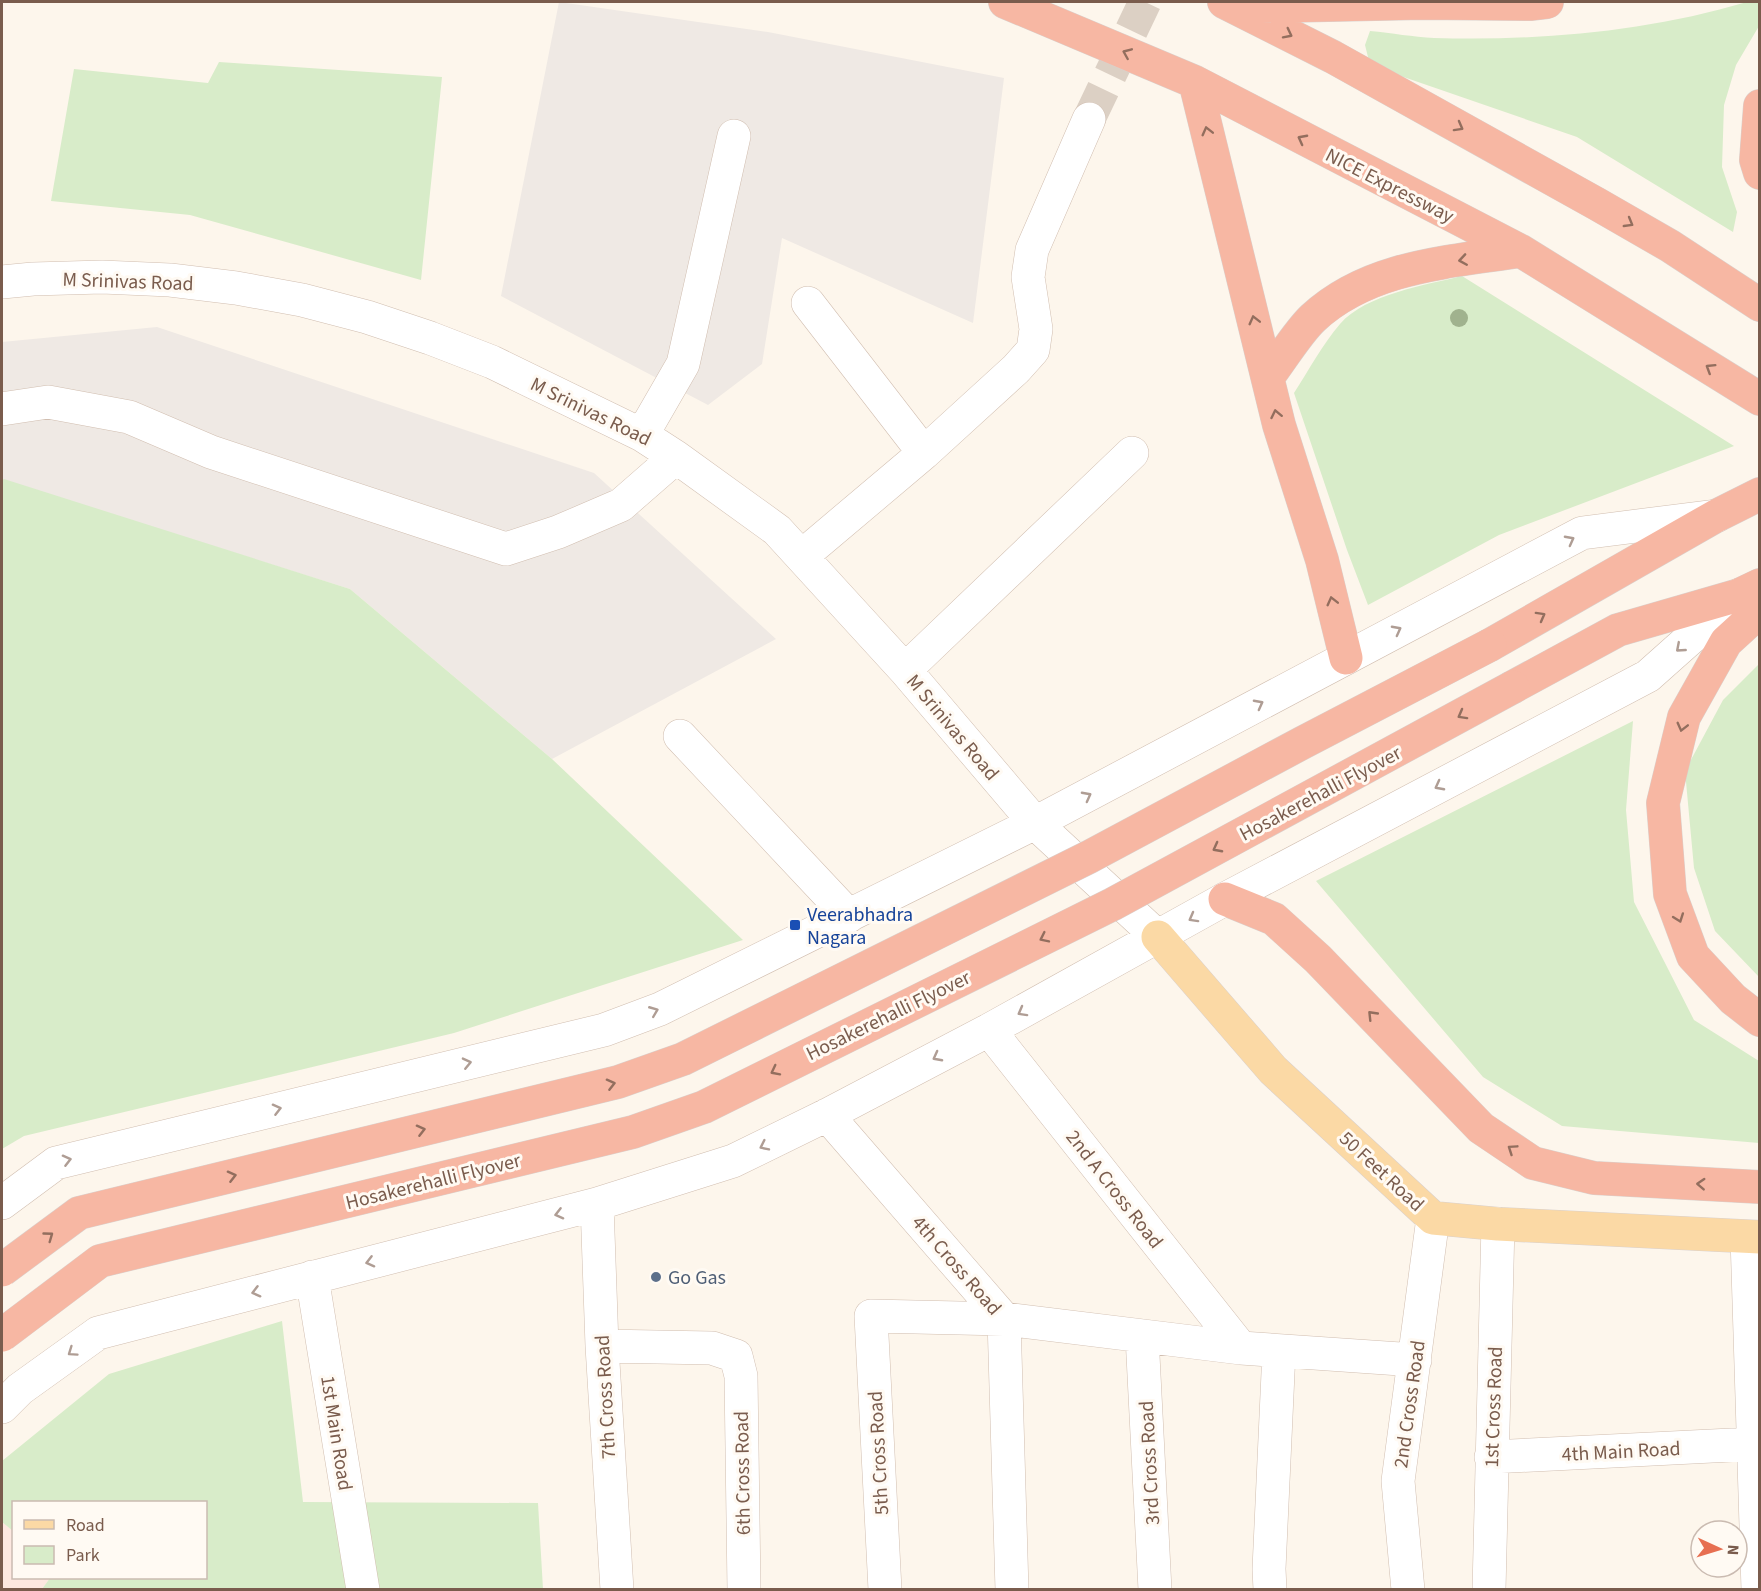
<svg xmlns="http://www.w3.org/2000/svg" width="1761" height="1591" viewBox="0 0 1761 1591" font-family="'Source Sans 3',sans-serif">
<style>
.commercial{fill:#fde8e0}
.industrial{fill:#efe9e4}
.green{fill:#d8ecc9}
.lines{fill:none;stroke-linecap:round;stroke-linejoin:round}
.minor-tunnel{stroke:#dcd0c4;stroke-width:33;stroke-dasharray:33 16;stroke-linecap:butt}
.minor-casing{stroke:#d1beb0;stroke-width:34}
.major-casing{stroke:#dad1cd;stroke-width:34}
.highway-casing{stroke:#dad1cd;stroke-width:34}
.minor{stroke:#fff;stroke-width:33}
.major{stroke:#fbd9a5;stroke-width:33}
.highway{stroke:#f7b7a3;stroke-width:33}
.highway-bridge-casing{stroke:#dad1cd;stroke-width:34;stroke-linecap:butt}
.highway-bridge{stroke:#f7b7a3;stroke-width:33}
.tree{fill:#a0b28e}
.oneway{stroke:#936e5e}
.oneway2{stroke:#af9d94}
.transit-dot{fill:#1a4fb4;stroke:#fffaf3;stroke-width:2}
.service-dot{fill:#5c6f8a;stroke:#fffaf3;stroke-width:2}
.labels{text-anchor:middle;stroke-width:6;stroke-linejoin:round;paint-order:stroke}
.street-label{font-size:20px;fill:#7a5c4d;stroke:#fffaf3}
.transit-label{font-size:20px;fill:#164399;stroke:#fffaf3;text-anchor:start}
.service-label{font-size:20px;fill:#4e5e75;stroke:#fffaf3;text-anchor:start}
</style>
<rect width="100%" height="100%" fill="#fdf6ec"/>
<path class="commercial" d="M2 1522 13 1531 14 1578H50L42 1589H2Z"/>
<path class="industrial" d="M559 2 768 32 1004 78 973 323 782 238 762 364 708 405 501 296Z
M157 327 594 473 776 639 552 759 350 589 2 480V342Z"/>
<path class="green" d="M1747 2H1759V26L1736 65 1724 105 1722 167 1737 212 1733 232 1577 137 1392 73 1369 61 1365 45 1370 31C1392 33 1413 37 1434 38 1540 41 1645 32 1747 2Z
M219 62 442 77 421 280 190 215 51 201 74 69 208 83Z
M1462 276 1734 446 1499 535 1368 605 1347 550 1294 393C1309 370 1322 345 1340 324 1366 294 1426 285 1462 276Z
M4 479 350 589 552 759 743 940 454 1033 24 1136 2 1149V480Z
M1759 664V977L1715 931 1694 868 1685 771 1723 700Z
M1633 721 1626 810 1634 902 1694 1020 1759 1061V1143L1562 1126 1483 1077 1316 881Z
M282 1321 303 1502 538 1503 543 1589H42L50 1578H206V1502H14L13 1531 2 1522V1461L109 1374Z"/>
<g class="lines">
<path class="minor-tunnel" d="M1089 119 1145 2"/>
<defs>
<path id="minor" d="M2 282 33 279 102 277 170 280 236 288 302 300 367 317 430 338 492 362 642 435 676 457 777 530 905 670 1035 823 1158 937
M808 303 924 453
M2 409 48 402 129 417 211 452 506 549 558 532 621 505 676 457
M642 435 683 364 734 136
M802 556 924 453 1016 369 1033 350 1036 329 1028 277 1032 250 1089 119
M905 670 1132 453
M680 736 849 916
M989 1030 1241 1348
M827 1115 1004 1319 1012 1590
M2 1203 56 1163 604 1030 660 1009 1035 823 1582 533 1716 516
M597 1204 602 1346 617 1590
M1747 1237 1758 1590
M312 1277 363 1590
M1142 1336 1155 1590
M602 1346 712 1348 736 1356 741 1376 744 1590
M2 1407 20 1389 98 1333 597 1204 733 1161 827 1115 989 1030 1225 899 1648 676 1739 595
M1491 1457 1752 1444
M885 1590 871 1316 1004 1319 1241 1348 1415 1360
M1270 1590 1269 1569 1279 1351
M1408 1590 1398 1481 1433 1218
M1489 1590 1498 1224"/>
<path id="major" d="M1158 937 1273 1070 1433 1218 1498 1224 1760 1237"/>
<path id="highway" d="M1005 2 1195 82 1521 251 1760 399
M1224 2 1333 57 1597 204 1670 246 1760 305
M1240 7 1422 3 1530 4 1547 2
M1195 82 1279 425 1322 560 1346 658
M1760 106 1756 160 1760 173
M1268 377C1281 360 1298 332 1313 318 1369 266 1449 262 1521 251
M1760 611 1726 642 1684 717 1663 803 1670 894 1693 956 1733 999 1760 1020
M1490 645 1716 516 1760 494
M1513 687 1618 630 1739 595 1760 585
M1225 899 1274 919 1318 959 1481 1128 1533 1163 1594 1178 1760 1187"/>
</defs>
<use href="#minor" class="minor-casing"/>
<use href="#major" class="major-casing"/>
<use href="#highway" class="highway-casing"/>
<use href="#minor" class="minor"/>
<use href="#major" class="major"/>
<use href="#highway" class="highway"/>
<defs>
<path id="highway-bridge" d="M2 1270 79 1213 618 1082 683 1059 1089 857 1302 743 1490 645
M2 1335 100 1261 633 1132 704 1107 1113 904 1513 687"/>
</defs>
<use href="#highway-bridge" class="highway-bridge-casing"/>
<use href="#highway-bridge" class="highway-bridge"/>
</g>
<circle class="tree" cx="1459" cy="318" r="9"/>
<defs><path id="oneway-chevron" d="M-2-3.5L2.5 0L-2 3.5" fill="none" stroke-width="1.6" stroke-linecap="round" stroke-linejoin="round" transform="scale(1.5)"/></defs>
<g class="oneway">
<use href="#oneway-chevron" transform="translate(1288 34) rotate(27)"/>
<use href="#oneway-chevron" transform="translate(1127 53) rotate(-157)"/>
<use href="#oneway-chevron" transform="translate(1459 127) rotate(29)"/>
<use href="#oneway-chevron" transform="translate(1207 131) rotate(-104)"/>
<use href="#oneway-chevron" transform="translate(1302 139) rotate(-152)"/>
<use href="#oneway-chevron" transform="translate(1629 223) rotate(30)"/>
<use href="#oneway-chevron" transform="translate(1463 260) rotate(171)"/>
<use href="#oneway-chevron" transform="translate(1254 320) rotate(-104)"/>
<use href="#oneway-chevron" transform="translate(1710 368) rotate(-148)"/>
<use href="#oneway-chevron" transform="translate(1276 414) rotate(-102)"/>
<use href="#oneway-chevron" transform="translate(1332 601) rotate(-104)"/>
<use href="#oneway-chevron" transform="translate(1541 616) rotate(-29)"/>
<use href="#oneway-chevron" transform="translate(1462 715) rotate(151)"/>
<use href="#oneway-chevron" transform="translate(1682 727) rotate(104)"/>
<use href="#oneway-chevron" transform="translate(1217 848) rotate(152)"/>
<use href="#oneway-chevron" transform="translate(1679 918) rotate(70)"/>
<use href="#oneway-chevron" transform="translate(1044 938) rotate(154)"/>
<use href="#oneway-chevron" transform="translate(1372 1015) rotate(-134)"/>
<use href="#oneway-chevron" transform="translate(775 1071) rotate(153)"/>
<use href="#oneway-chevron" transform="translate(611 1084) rotate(-14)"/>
<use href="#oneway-chevron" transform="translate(421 1130) rotate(-14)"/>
<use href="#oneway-chevron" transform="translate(1512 1149) rotate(-146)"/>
<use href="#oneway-chevron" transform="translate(232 1176) rotate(-14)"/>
<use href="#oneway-chevron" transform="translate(1701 1184) rotate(-177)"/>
<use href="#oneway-chevron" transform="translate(49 1236) rotate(-36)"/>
</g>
<g class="oneway2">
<use href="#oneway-chevron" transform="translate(1570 540) rotate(-28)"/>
<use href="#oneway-chevron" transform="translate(1397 630) rotate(-28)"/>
<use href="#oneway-chevron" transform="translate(1680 648) rotate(139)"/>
<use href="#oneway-chevron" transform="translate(1259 704) rotate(-28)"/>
<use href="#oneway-chevron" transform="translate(1439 786) rotate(152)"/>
<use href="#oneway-chevron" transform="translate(1087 796) rotate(-28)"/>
<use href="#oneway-chevron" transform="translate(1193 918) rotate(151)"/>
<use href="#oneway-chevron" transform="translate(654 1011) rotate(-22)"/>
<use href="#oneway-chevron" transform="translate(1022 1012) rotate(151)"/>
<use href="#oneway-chevron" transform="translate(937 1057) rotate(152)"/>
<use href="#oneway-chevron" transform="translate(467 1063) rotate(-13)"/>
<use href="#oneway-chevron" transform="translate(277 1109) rotate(-14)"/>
<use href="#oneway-chevron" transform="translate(764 1146) rotate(154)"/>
<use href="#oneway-chevron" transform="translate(67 1160) rotate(-14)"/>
<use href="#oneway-chevron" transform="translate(559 1214) rotate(166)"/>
<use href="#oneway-chevron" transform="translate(370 1262) rotate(166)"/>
<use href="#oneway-chevron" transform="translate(256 1292) rotate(165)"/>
<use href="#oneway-chevron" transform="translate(72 1352) rotate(145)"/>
</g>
<rect class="transit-dot" x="789" y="919" width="12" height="12" rx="3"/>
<circle class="service-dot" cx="656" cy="1277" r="6"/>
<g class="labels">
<g class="street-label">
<text transform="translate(1390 185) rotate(27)" y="7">NICE Expressway</text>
<text transform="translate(128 281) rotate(2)" y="7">M Srinivas Road</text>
<text transform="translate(591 411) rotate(26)" y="7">M Srinivas Road</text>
<text transform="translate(953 727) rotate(50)" y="7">M Srinivas Road</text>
<text transform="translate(1320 793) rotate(-28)" y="7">Hosakerehalli Flyover</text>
<text transform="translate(888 1015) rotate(-26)" y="7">Hosakerehalli Flyover</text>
<text transform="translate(1382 1171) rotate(43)" y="7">50 Feet Road</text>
<text transform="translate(433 1181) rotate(-14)" y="7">Hosakerehalli Flyover</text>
<text transform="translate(1115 1189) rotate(52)" y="7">2nd A Cross Road</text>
<text transform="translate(957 1265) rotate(49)" y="7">4th Cross Road</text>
<text transform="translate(605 1397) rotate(-93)" y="7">7th Cross Road</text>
<text transform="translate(1409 1404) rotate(-82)" y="7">2nd Cross Road</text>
<text transform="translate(1493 1407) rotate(-88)" y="7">1st Cross Road</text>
<text transform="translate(337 1433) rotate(81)" y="7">1st Main Road</text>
<text transform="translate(1621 1451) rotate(-3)" y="7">4th Main Road</text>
<text transform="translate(878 1453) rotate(-93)" y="7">5th Cross Road</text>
<text transform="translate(1149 1463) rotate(-93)" y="7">3rd Cross Road</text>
<text transform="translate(742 1473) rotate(-91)" y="7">6th Cross Road</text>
</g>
<g class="transit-label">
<text x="807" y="921">Veerabhadra<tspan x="807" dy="23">Nagara</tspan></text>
</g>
<g class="service-label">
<text x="668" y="1284">Go Gas</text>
</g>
</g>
<rect width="1761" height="1591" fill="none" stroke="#7a5c4d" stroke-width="6"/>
<rect x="12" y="1501" width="195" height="78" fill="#fffaf3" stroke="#cabbb1" stroke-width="1.5"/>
<rect x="24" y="1520" width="30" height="9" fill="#fbd9a5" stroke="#cabbb1" stroke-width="1.5"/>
<text x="66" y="1531" font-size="18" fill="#7a5c4d">Road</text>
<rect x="24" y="1546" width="30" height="18" fill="#d8ecc9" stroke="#cabbb1" stroke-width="1.5"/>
<text x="66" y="1561" font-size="18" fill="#7a5c4d">Park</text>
<g transform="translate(1719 1549) rotate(94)"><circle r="28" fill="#fffaf3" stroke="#cabbb1" stroke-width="1.5"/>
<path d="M0-4.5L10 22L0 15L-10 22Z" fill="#e76f51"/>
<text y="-9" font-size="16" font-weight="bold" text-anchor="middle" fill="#7a5c4d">N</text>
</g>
</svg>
